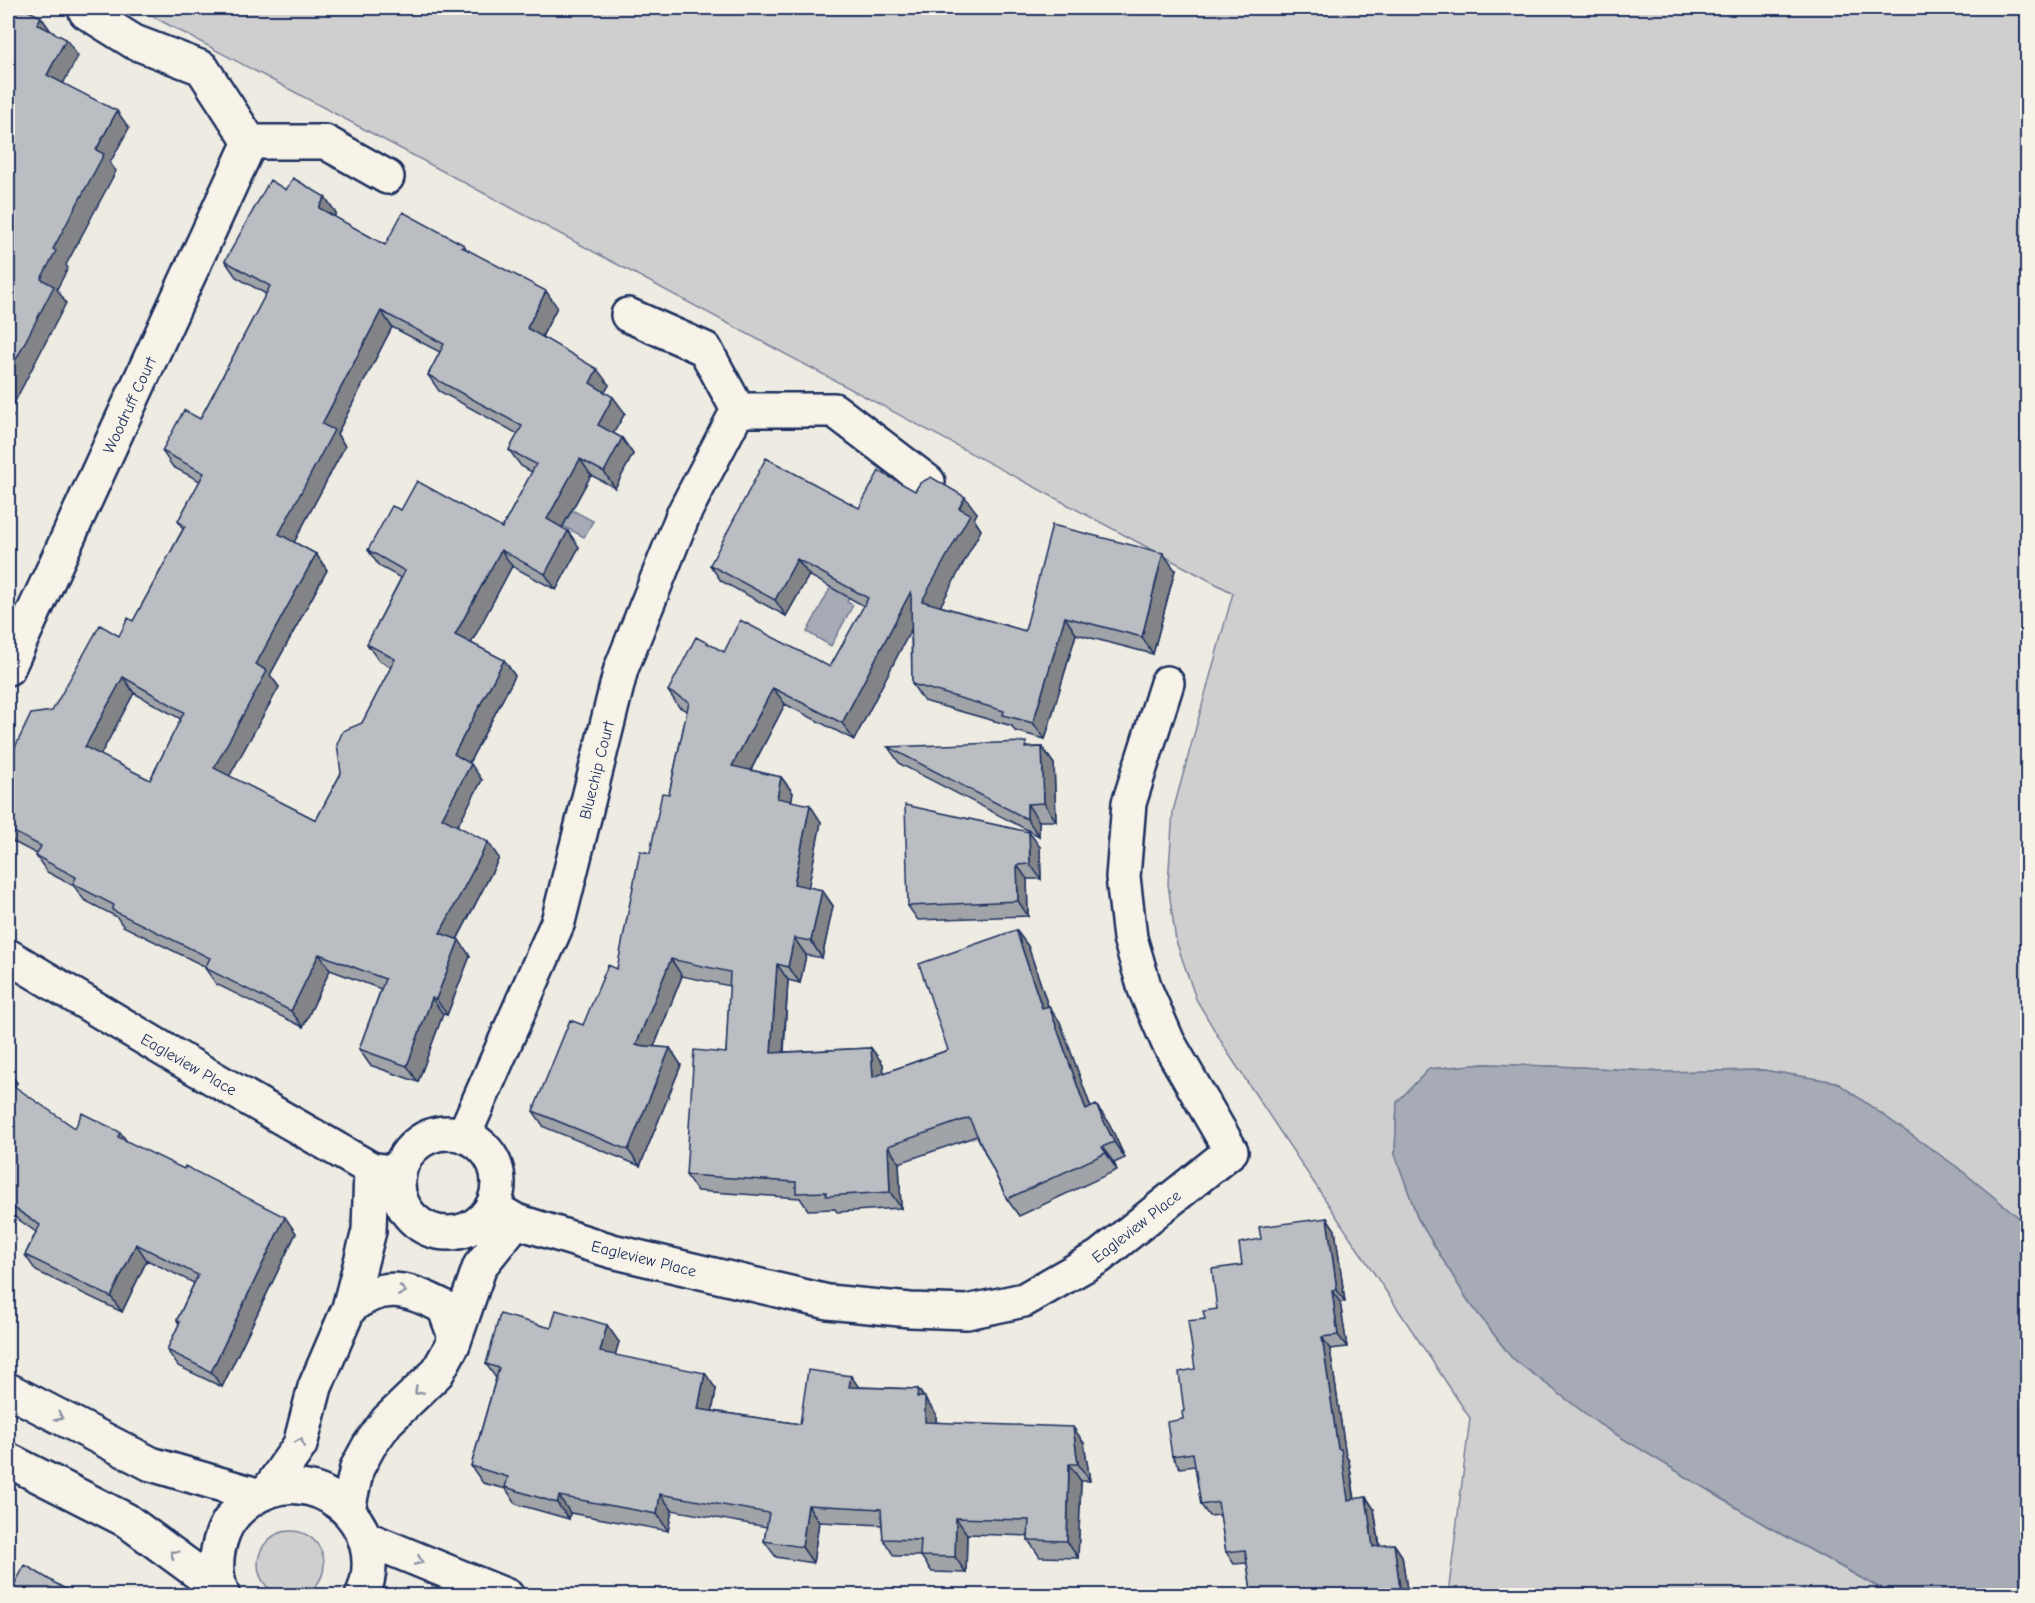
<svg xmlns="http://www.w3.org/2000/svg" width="2035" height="1603" viewBox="0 0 2035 1603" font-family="'Comic Neue',sans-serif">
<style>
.green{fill:#cfcfcf;stroke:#757f96;stroke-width:1.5}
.water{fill:#a6abb5;stroke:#6e7992;stroke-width:1.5}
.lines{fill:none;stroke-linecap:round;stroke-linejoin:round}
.minor-casing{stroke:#1b2f5e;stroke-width:38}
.tertiary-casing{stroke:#1b2f5e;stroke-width:38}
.minor{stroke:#f7f3e8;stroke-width:33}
.tertiary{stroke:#f7f3e8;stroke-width:33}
.wall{fill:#a0a3a7;stroke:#1b2f5e;stroke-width:1.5;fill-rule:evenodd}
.shaded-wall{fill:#828488;stroke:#1b2f5e;stroke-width:1.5}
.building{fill:#babdc2;stroke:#1b2f5e;stroke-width:1.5;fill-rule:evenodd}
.oneway{stroke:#8991a3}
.labels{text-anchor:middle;stroke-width:5;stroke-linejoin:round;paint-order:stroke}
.street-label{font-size:16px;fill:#1b2f5e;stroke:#f7f3e8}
</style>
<rect width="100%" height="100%" fill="#eeebe2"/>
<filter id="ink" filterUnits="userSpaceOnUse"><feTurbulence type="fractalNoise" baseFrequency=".0167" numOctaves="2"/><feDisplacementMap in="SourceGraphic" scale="12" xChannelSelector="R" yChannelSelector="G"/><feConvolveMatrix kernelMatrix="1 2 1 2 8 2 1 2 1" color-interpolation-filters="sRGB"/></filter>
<g filter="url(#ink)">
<path class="green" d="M137 8H2027V1224L1957 1167 1836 1082 1763 1070 1663 1072 1579 1067 1484 1064 1429 1069 1397 1103 1395 1154 1418 1219 1467 1299 1511 1357 1599 1424 1767 1526 1877 1587 1901 1595H1448L1470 1418 1228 1053 1196 999 1176 941 1168 884 1173 811 1233 593Z
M258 1564a33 33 0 1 1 66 0a33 33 0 1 1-66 0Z"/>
<path class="water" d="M540 493 593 521 584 537 532 510Z
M835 579 854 589 847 602 853 605 831 646 807 632Z
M1484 1064 1579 1067 1663 1072 1763 1070 1836 1082 1957 1167 2027 1224V1595H1901L1878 1587 1767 1526 1599 1424 1511 1357 1467 1299 1418 1219 1395 1154 1397 1102 1429 1069Z"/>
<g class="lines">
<defs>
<path id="minor" d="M86 12 134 42 202 68 250 142H325L387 177
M628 315 705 349 738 410H834L928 482
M8 668 250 142
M8 956 178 1058 371 1169 399 1174
M398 1183a50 50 0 1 1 100 0a50 50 0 1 1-100 0Z
M464 1135 558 922 621 669 684 513 738 410
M492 1207 516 1221 612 1251 828 1302 910 1310 967 1312 1024 1300 1099 1257 1231 1151 1168 1042 1145 989 1130 938 1123 877 1129 803 1167 683
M349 1308C383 1280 409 1289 444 1307L454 1334 453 1344
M268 1491 300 1445 315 1387 349 1308 369 1231 371 1169
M348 1509 357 1468 369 1446 387 1421 437 1373 453 1344 480 1266 516 1221"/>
<path id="tertiary" d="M8 1390 151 1464 257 1495
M8 1460 126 1520 220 1589
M365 1538 507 1596
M223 1596C214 1575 215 1554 223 1533 228 1520 237 1510 248 1502 311 1455 394 1524 362 1596"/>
</defs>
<use href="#minor" class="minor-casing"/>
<use href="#tertiary" class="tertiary-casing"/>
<use href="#minor" class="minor"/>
<use href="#tertiary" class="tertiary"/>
</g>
<path class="wall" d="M286 190 325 197 336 213 334 217 385 245H464L467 250 557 307 542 337 609 385 605 392 625 413 613 433 622 438 633 454 615 488 591 475 562 528 579 547 556 590 512 566 471 643 504 660 515 676 469 763 482 780 457 826 499 858 457 940 470 956 447 1015 443 1014 418 1082 370 1065 359 1049 381 989 330 970 303 1027 216 984 205 968 206 967 123 926 117 917 84 900 74 886 47 872 36 856 37 854 8 839V762L133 621 183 529 178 521 200 481 173 467 162 451 200 419 266 294 236 277 225 261ZM392 327 440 352 428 375 439 391 518 434 509 450 521 466 532 472 502 528 401 510 368 550 379 566 401 578 367 644 378 660 391 667 362 723 341 773 316 820 229 776 279 687 270 675 327 570 316 554 294 542 345 446 337 434ZM134 693 181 719 150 780 100 755Z
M915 491 977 513 974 519 981 530 940 606 1025 631 1175 570 1153 654 1076 634 1045 739 1015 731 1012 726 924 701 912 684 911 629 854 740 785 704 751 770 781 777 793 793 791 801 821 822 808 887 822 890 833 906 822 958 806 955 800 983 788 980 784 1052 871 1048 883 1064 884 1073 948 1050 1016 930 1028 946 1048 1006H1049L1060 1022 1091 1108 1108 1121 1125 1158 1114 1163 1117 1170 1019 1216 1007 1199 977 1136 899 1163 901 1208 837 1212 835 1209 808 1210 800 1198 697 1191 686 1175 726 1053 730 986 682 976 654 1047 670 1048 681 1065 640 1166 544 1127 533 1111 583 1025 617 969 650 853 669 794 687 711 679 707 668 691 724 652 830 667 864 606 809 575 786 616 721 581 710 565 859 508Z
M888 747H1042L1054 764 1056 821H1039V836L900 764Z
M1040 847 1041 879H1027L1028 916 918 920 908 906Z
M8 1069 17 1083 14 1087 75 1128 126 1141 296 1233 222 1387 178 1366 167 1350 179 1324 177 1320 194 1283 147 1260 122 1312 36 1271 25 1255 36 1232 8 1212Z
M1327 1218 1335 1230 1345 1302H1340L1347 1347 1330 1349 1346 1456 1349 1461 1355 1499 1366 1497 1374 1509 1380 1546 1394 1544 1402 1556 1408 1596H1252L1247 1563 1234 1564 1226 1552 1220 1515 1209 1516 1201 1505 1195 1466 1180 1468 1172 1456 1183 1419 1184 1411 1195 1369 1205 1319 1217 1309 1242 1265 1261 1239Z
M551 1328 619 1342 615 1355 716 1389 712 1411 800 1424 859 1387 918 1389 936 1414V1422L1084 1443 1090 1481H1081L1078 1558 1040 1557 1028 1540 1029 1536 967 1534 966 1573 932 1572 921 1556H894L883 1539 882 1525 819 1522 813 1563 776 1557 764 1541 767 1527 672 1510 668 1531 570 1513 569 1519 516 1504 506 1489 483 1483 471 1466 496 1378 486 1364Z"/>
<path class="shaded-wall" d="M41 17 53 34 37 24Z
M66 39 78 56 59 91 47 75Z
M117 111 129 128 110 163 116 171 66 265 68 268 57 289 66 303 10 411 13 416 8 426V375L41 279 53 249 96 150Z
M325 197 336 213 330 224 319 208Z
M546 291 557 307 538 344 527 328Z
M381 311 392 327 337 434 345 446 290 550 279 534 322 424Z
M597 369 609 385 601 399 590 383Z
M613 397 625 413 609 441 598 425Z
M622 438 633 454 615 488 604 472Z
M580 459 591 475 558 535 547 519Z
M965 497 977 513 974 519 981 530 934 618 922 601 959 508Z
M568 531 579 547 556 590 545 574Z
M501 550 512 566 467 651 455 635Z
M1163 553 1175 570 1153 654 1142 637Z
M316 554 327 570 270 675 279 687 225 784 214 768 256 664Z
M797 559 809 575 786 616 775 600Z
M911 591 922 608 854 740 842 723Z
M1065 617 1076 634 1045 739 1033 723Z
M504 660 515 676 465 770 454 754Z
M123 677 134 693 96 763 85 747Z
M773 688 785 704 744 783 732 766Z
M1042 747 1054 764 1056 821 1044 803Z
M471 764 482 780 453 834 442 818Z
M781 777 793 793 789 815 777 798Z
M1027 804 1039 821V836L1027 819Z
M810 805 821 822 806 900 794 884Z
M1029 832 1040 847 1041 879 1030 864Z
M488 842 499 858 452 949 440 933Z
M1017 865 1027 879 1028 916 1018 901Z
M822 890 833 906 822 958 811 941Z
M1016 930 1028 946 1054 1024 1042 1008Z
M794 938 806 955 800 983 788 967Z
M459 940 470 956 447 1015 436 999Z
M319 954 330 970 303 1027 291 1011Z
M671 959 682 976 648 1062 636 1045Z
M777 964 788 980 782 1070 771 1053Z
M432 998 443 1014 418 1082 407 1066Z
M1049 1006 1060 1022 1098 1127 1086 1110Z
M670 1048 681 1065 640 1166 628 1150Z
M871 1048 883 1064 885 1093 873 1077Z
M8 1069 17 1083 10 1092 8 1088Z
M1096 1105 1108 1121 1125 1158 1114 1142Z
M120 1132 131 1147 118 1137Z
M888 1146 899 1163 901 1208 890 1192Z
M1102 1147 1114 1163 1117 1170 1106 1153Z
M285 1217 296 1233 222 1387 211 1372Z
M1327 1218 1335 1230 1345 1302 1337 1290Z
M136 1244 147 1260 122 1312 111 1297Z
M1332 1291 1340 1302 1347 1347 1338 1335Z
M607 1325 619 1342 611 1369 600 1352Z
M1322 1337 1330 1349 1346 1456 1349 1461 1356 1511 1348 1500 1338 1449Z
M705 1373 716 1389 710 1426 698 1409Z
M851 1376 863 1393 849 1387Z
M918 1389 936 1414V1438L925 1422 917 1397Z
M1073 1427 1084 1443 1090 1481 1078 1464Z
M1069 1464 1081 1481 1078 1558 1067 1541Z
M660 1494 672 1510 668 1531 657 1514Z
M559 1496 570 1513 569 1519 557 1503Z
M1366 1497 1374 1509 1381 1559 1373 1547Z
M808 1505 819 1522 813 1563 802 1547Z
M956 1518 967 1534 966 1573 955 1557Z
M1394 1544 1402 1556 1408 1596H1401Z"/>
<path class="building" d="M8 8H23L41 17 37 24 66 39 47 75 117 111 96 150 104 154 53 249 56 251 41 279 54 286 8 375Z
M293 178 325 197 319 208 385 245 403 212 464 245 462 247 546 291 527 328 597 369 590 383 613 397 598 425 622 438 604 472 580 459 547 519 568 531 545 574 501 550 455 635 504 660 454 754 471 764 442 818 488 842 440 933 459 940 436 999 432 998 407 1066 359 1049 385 979 319 954 291 1011 205 968 210 958 112 910 114 905 73 884 76 877 36 856 41 846 8 829V762L31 714 52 711 100 625 119 636 128 618 133 621 185 526 178 521 204 473 162 451 184 410 200 419 270 286 225 261 270 180 286 190ZM381 311 444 344 428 375 522 426 509 450 536 464 502 528 417 481 401 510 392 506 368 550 405 571 367 644 395 659 362 723 343 731 337 744 341 773 316 820 214 768 267 671 256 664 316 554 279 534 334 430 322 424ZM123 677 184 712 150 780 85 747Z
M766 458 859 508 879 471 915 491 920 483 931 477 965 497 959 508 970 514 922 601 1025 631 1052 525 1163 553 1142 637 1065 617 1033 723 1003 715 1004 711 912 684 911 591 842 723 773 688 732 766 781 777 777 798 810 805 794 884 822 890 811 941 794 938 788 967 777 964 771 1053 871 1048 873 1077 948 1050 919 964 1016 930 1042 1008 1049 1006 1086 1110 1096 1105 1114 1142 1102 1147 1106 1153 1007 1199 969 1118 888 1146 890 1192 826 1196V1192L796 1193V1182L686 1175 694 1050 726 1053 730 972 671 959 636 1045 670 1048 628 1150 533 1111 570 1020 583 1025 608 965 617 969 640 851 650 853 662 793 669 794 689 702 668 691 696 637 724 652 740 620 830 667 868 598 797 559 775 600 710 565Z
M1026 742 1025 748 1042 747 1044 803 1027 804V819L888 747Z
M905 805 1029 832 1030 864 1017 865 1018 901 908 906Z
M8 1082 75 1128 82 1113 120 1132 118 1137 184 1169 185 1166 285 1217 211 1372 167 1350 180 1322 177 1320 198 1275 136 1244 111 1297 25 1255 40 1225 8 1204Z
M1327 1218 1337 1290 1332 1291 1338 1335 1322 1337 1338 1449H1341L1348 1500 1366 1497 1373 1547 1394 1544 1401 1596H1252L1245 1550 1226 1552 1218 1502 1201 1505 1193 1453 1172 1456 1167 1422 1183 1419 1182 1412 1184 1411 1179 1372 1195 1369 1188 1321 1205 1319 1203 1311 1217 1309 1212 1269 1242 1265 1239 1243 1261 1239 1259 1227Z
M556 1310 607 1325 600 1352 705 1373 698 1409 800 1424 808 1370 851 1376 849 1387 918 1389 917 1397H925V1422L1073 1427 1078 1464H1069L1067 1541 1028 1540 1029 1520 956 1518 955 1557 920 1556 921 1540 883 1539 881 1509 808 1505 802 1547 764 1541 769 1513 660 1494 657 1514 559 1496 557 1503 505 1487 508 1477 471 1466 499 1368 486 1364 500 1314 551 1328Z
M25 1565 77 1596H8Z"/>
<defs><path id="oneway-chevron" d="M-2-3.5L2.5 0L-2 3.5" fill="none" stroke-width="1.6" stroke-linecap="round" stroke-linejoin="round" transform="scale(1.5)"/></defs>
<g class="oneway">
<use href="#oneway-chevron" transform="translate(402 1291) rotate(9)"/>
<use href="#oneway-chevron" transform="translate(418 1391) rotate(136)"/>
<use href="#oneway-chevron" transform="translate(59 1417) rotate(27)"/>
<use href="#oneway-chevron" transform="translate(300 1442) rotate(-68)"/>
<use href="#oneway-chevron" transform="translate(174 1554) rotate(-143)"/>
<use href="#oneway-chevron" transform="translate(419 1561) rotate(23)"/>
</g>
</g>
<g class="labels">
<g class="street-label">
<text transform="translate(129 405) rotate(-65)" y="6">Woodruff Court</text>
<text transform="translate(596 770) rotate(-76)" y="6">Bluechip Court</text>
<text transform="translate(189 1064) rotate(30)" y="6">Eagleview Place</text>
<text transform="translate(1136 1226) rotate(-38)" y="6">Eagleview Place</text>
<text transform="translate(644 1258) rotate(14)" y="6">Eagleview Place</text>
</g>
</g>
<rect width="2035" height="1603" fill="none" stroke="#f7f3e8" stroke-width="30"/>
<rect x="15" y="15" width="2005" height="1573" fill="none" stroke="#1b2f5e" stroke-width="2" filter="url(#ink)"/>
</svg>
